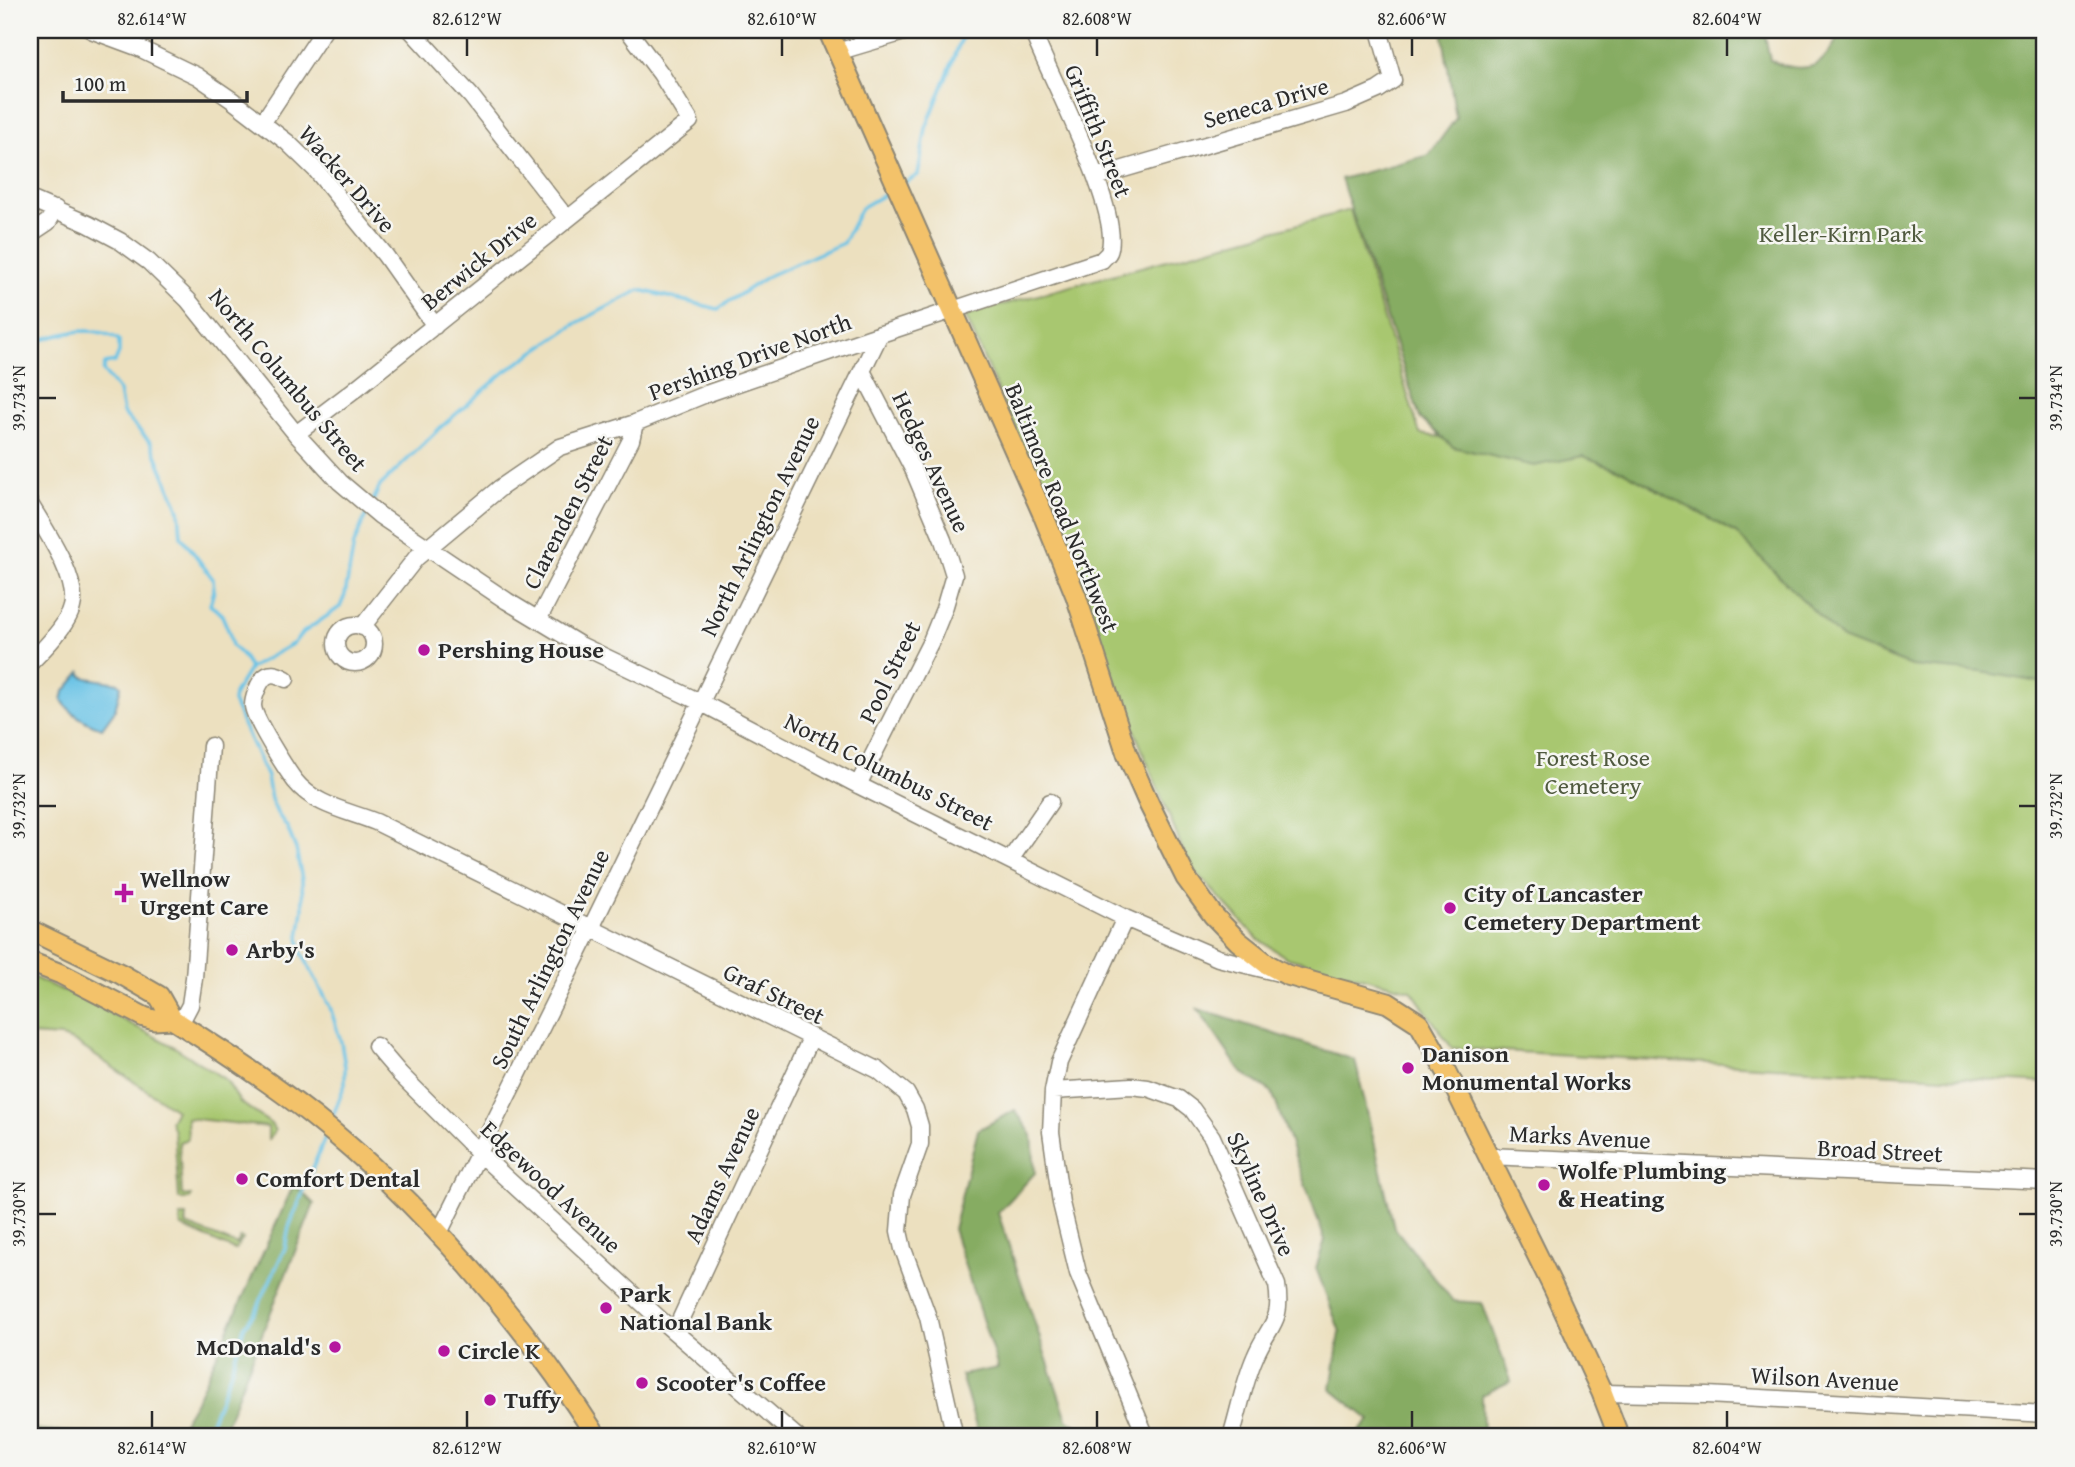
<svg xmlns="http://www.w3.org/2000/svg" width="2075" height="1467" viewBox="0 0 2075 1467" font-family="'Gentium Book Plus',serif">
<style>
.green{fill:#a8c76f;stroke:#6a794d;stroke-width:2}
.forest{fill:#86ac62;stroke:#586c46;stroke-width:2}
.water{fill:#69c3e6;stroke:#4a7788;stroke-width:2}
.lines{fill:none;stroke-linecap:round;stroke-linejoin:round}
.stream{stroke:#69c3e6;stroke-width:3.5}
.minor-casing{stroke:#8c8675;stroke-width:19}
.major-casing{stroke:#8c8675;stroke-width:23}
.minor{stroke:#fff;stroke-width:16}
.major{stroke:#f3c26a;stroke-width:19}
.ticks{fill:none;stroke:#2b2b2b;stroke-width:2.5}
.poi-dot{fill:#b5179e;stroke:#f6f6f2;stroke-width:2.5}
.labels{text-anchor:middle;stroke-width:5;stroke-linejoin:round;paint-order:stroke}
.street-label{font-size:24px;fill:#2b2b2b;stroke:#f6f6f2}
.park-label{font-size:24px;fill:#505a3f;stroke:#f6f6f2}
.poi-label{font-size:24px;font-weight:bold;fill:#2b2b2b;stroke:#f6f6f2;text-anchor:start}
.neatline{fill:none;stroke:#2b2b2b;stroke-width:2.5}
.ticks-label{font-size:18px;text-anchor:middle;fill:#2b2b2b}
</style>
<rect width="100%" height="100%" fill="#f6f6f2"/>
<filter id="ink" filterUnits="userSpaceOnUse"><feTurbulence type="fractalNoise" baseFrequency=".0143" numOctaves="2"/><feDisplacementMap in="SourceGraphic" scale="14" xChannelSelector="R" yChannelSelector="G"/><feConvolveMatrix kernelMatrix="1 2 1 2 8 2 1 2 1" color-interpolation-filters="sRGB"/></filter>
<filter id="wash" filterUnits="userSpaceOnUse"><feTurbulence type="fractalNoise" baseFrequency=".00686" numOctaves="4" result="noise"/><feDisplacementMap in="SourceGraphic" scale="28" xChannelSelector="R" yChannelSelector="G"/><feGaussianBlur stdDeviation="1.57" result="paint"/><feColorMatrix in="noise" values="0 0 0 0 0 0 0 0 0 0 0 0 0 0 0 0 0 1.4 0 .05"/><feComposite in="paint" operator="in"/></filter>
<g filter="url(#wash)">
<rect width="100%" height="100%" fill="#ece0bf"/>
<path class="green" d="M1350 210 1420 434 1528 450 1607 451 2045 673V1083L1452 1048 1411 990 1287 958 1258 939 1189 865 1119 693 1085 593 965 315Z
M30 976 95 1005 173 1046 226 1080 240 1102 271 1124 275 1131 268 1140V1127L187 1118 188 1139 179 1142 182 1195 191 1196 190 1199H179L174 1131 170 1121 176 1110 75 1042 62 1037 30 1035Z
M181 1216H186V1225L237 1245 240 1238 243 1239 235 1250 182 1227 180 1222Z"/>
<path class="forest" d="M1442 30H1764L1770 60C1783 67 1807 72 1820 62 1829 54 1837 39 1844 30H2045V683L1981 672 1911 666 1842 639 1736 533 1623 471 1583 456 1534 466 1453 447 1420 418 1341 179 1429 155 1456 118Z
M1198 1009 1355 1060 1394 1227 1453 1301 1482 1303 1511 1381 1482 1395 1483 1437H1354L1370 1420 1331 1389 1340 1332 1316 1268 1325 1240 1272 1092 1241 1072Z
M1015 1110 1032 1135 1035 1173 998 1213 1067 1419 1093 1437H979L961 1375 998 1368 953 1229 978 1130Z
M294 1184 314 1204 221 1437H174L197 1399Z
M30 1429 95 1435 99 1437H30Z"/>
<path class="water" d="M81 672 82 676 87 678 118 683 121 686 115 710 102 728C88 724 69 713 62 700L64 692Z"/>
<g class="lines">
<path class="stream" d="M904 183 918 175 926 128 965 30
M30 343C59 335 92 322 119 340V353L115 362 105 364 103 371 119 391 123 413 151 443 179 510 181 536 213 579 214 590 210 605 221 613 229 632 232 646 241 654 250 668 234 694 233 702 267 777 271 799 277 813 287 827 296 849 302 880 303 909 299 937 301 951 330 1007 341 1042 345 1067V1084L331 1121
M372 503 380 486 441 427 506 371 577 323 640 290 718 309 768 276 843 243 861 208 892 190
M250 668 294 643 301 634 340 607 345 595 354 544 368 510
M205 1437 230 1374 244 1327 257 1309 285 1248 289 1227 326 1135"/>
</g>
</g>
<g filter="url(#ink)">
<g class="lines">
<defs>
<path id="minor" d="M91 30 137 47 197 76 232 100 287 142 316 170 385 255 435 326
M411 30 471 96 567 219
M837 52 911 30
M263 122 324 30
M1096 177 1346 104 1378 90 1393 80 1379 30
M30 199 88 224 120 241 149 262 188 300 296 434 340 482 379 515 507 601 580 645 700 702 858 785 1125 918 1218 958 1279 973
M30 234 48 222 56 209
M296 434 354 390 690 121 661 74 628 30
M30 504C44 528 80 580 72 607 68 625 43 650 30 663
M538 620 631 440 635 423
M336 644a19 19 0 1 1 38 0a19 19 0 1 1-38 0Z
M362 627 416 558 500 488 560 447 635 423 706 394 869 338 1102 260C1104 257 1108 255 1109 252 1124 213 1048 74 1032 30
M286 679C277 674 269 671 262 680 258 686 253 698 253 706 254 719 286 769 295 781 315 806 349 811 376 822L878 1070 906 1093 915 1109 920 1126V1144L902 1195 899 1231 903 1249 928 1317 955 1437
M858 785 931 641 944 609 954 575 943 540 913 469 862 371
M1010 860 1050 802
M1125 918 1059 1062 1053 1091 1051 1132 1061 1203 1078 1273 1146 1437
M180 1024 190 1005 194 978 211 746
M376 1046 400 1074 480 1154 663 1322 797 1437
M1053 1091 1131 1086 1148 1088 1179 1099 1192 1109 1212 1137 1277 1285C1283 1324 1268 1325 1255 1357 1244 1382 1239 1411 1231 1437
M1488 1156 2045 1181
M438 1235 591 928 880 334
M675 1331 811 1038
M1602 1393 1707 1395 2045 1414"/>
<path id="major" d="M828 30 1042 512 1076 596 1127 754 1149 804 1186 878 1213 915 1238 941 1267 964 1287 975 1388 1003 1419 1023 1447 1072 1553 1287 1602 1393 1619 1437
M30 930 121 974 159 996 172 1019C220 1049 269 1081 313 1116 419 1200 525 1323 597 1437
M30 962 61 974 144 1017 154 1020 172 1019"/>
</defs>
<use href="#minor" class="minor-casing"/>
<use href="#major" class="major-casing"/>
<use href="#minor" class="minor"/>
<use href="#major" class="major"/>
</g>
</g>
<path class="ticks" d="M152 38V56M467 38V56M782 38V56M1097 38V56M1412 38V56M1727 38V56M38 398H56M2019 398H2036M38 806H56M2019 806H2036M38 1214H56M2019 1214H2036M152 1411V1428M467 1411V1428M782 1411V1428M1097 1411V1428M1412 1411V1428M1727 1411V1428"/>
<g class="poi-dot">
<circle cx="424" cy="650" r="7"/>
<path d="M120.5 882.5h7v7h7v7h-7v7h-7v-7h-7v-7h7z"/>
<circle cx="1450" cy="908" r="7"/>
<circle cx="232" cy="950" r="7"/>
<circle cx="1408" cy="1068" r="7"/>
<circle cx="242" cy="1179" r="7"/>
<circle cx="1544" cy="1185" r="7"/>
<circle cx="606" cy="1308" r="7"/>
<circle cx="335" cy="1347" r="7"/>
<circle cx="444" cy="1351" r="7"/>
<circle cx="642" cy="1383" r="7"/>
<circle cx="490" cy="1400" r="7"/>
</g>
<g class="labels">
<g class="street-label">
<text transform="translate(1266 103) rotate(-16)" y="8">Seneca Drive</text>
<text transform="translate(1098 131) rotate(68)" y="8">Griffith Street</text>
<text transform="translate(347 179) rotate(49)" y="8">Wacker Drive</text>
<text transform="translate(479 261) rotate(-39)" y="8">Berwick Drive</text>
<text transform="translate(750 357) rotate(-20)" y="8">Pershing Drive North</text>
<text transform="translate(288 380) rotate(50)" y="8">North Columbus Street</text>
<text transform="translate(931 462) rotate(65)" y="8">Hedges Avenue</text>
<text transform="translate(1062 508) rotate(68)" y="8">Baltimore Road Northwest</text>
<text transform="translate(568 512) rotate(-63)" y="8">Clarenden Street</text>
<text transform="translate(760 526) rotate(-64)" y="8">North Arlington Avenue</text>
<text transform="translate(890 672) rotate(-64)" y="8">Pool Street</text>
<text transform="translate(889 772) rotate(27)" y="8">North Columbus Street</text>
<text transform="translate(550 959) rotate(-64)" y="8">South Arlington Avenue</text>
<text transform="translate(774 994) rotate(26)" y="8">Graf Street</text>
<text transform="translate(1580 1137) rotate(3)" y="8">Marks Avenue</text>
<text transform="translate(1880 1151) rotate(3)" y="8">Broad Street</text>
<text transform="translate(722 1175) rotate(-65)" y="8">Adams Avenue</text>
<text transform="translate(551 1187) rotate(43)" y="8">Edgewood Avenue</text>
<text transform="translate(1261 1194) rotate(66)" y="8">Skyline Drive</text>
<text transform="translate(1825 1379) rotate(3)" y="8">Wilson Avenue</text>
</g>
<g class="park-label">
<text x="1841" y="242">Keller-Kirn Park</text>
<text x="1593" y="766">Forest Rose<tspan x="1593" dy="28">Cemetery</tspan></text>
</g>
<g class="poi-label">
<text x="438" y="658">Pershing House</text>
<text x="140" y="887">Wellnow<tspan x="140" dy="28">Urgent Care</tspan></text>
<text x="1464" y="902">City of Lancaster<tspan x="1464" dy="28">Cemetery Department</tspan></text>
<text x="246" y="958">Arby's</text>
<text x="1422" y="1062">Danison<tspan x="1422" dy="28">Monumental Works</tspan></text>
<text x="1558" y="1179">Wolfe Plumbing<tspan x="1558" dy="28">&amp; Heating</tspan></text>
<text x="256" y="1187">Comfort Dental</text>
<text x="620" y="1302">Park<tspan x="620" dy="28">National Bank</tspan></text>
<text x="321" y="1355" text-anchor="end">McDonald's</text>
<text x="458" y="1359">Circle K</text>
<text x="656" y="1391">Scooter's Coffee</text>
<text x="504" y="1408">Tuffy</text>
</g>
</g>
<rect width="2075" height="1467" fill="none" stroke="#f6f6f2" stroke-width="77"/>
<path d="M63 91v10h184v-10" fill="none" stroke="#2b2b2b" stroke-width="3.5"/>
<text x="74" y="91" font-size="21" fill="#2b2b2b" stroke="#f6f6f2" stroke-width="5" paint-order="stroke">100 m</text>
<rect x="38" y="38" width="1998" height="1390" class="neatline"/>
<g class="ticks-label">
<text x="152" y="25">82.614°W</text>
<text x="467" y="25">82.612°W</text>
<text x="782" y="25">82.610°W</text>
<text x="1097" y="25">82.608°W</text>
<text x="1412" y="25">82.606°W</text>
<text x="1727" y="25">82.604°W</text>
<text transform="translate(19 398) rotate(-90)" y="6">39.734°N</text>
<text transform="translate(2056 398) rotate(-90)" y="6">39.734°N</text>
<text transform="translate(19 806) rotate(-90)" y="6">39.732°N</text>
<text transform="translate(2056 806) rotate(-90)" y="6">39.732°N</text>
<text transform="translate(19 1214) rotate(-90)" y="6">39.730°N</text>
<text transform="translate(2056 1214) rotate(-90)" y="6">39.730°N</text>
<text x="152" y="1454">82.614°W</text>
<text x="467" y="1454">82.612°W</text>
<text x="782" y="1454">82.610°W</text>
<text x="1097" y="1454">82.608°W</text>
<text x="1412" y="1454">82.606°W</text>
<text x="1727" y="1454">82.604°W</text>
</g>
</svg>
